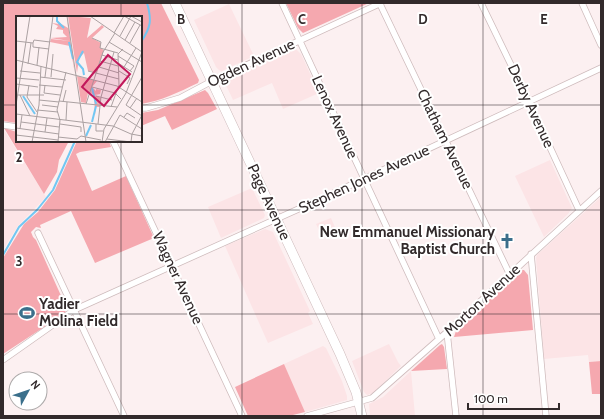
<svg xmlns="http://www.w3.org/2000/svg" width="604" height="419" viewBox="0 0 604 419" font-family="Cabin,sans-serif">
<style>
.built{fill:#fce4e6}
.green{fill:#f5a8af}
.lines{fill:none;stroke-linecap:round;stroke-linejoin:round}
.stream{stroke:#72c7f3;stroke-width:2}
.street-casing{stroke:#cebbbc;stroke-width:7}
.primary-casing{stroke:#cebbbc;stroke-width:10}
.street{stroke:#fff;stroke-width:5.5}
.primary{stroke:#fff;stroke-width:9}
.grid{fill:none;stroke:#322a2b;stroke-width:1;stroke-opacity:0.55}
.labels{text-anchor:middle;stroke-width:4;stroke-linejoin:round;paint-order:stroke}
.street-label{font-size:15px;fill:#322a2b;stroke:#fff}
.poi-label{font-size:15px;font-weight:bold;fill:#322a2b;stroke:#fff;text-anchor:end}
.inset-river{fill:none;stroke:#72c7f3;stroke-width:2}
.inset-road{fill:none;stroke:#aba1a2;stroke-width:1}
.view{fill:#c2185b;fill-opacity:0.15;stroke:#c2185b;stroke-width:2}
.inset-edge{fill:none;stroke:#322a2b;stroke-width:2}
.grid-label{font-size:13px;text-anchor:middle;font-weight:bold;fill:#322a2b;stroke:#fff;stroke-width:4;stroke-linejoin:round;paint-order:stroke}
</style>
<rect width="100%" height="100%" fill="#fcf0f1"/>
<path class="built" d="M229 4 254 56 222 71 219 70 216 67 194 20Z
M292 48H295L301 54 319 93 283 109 272 83 233 100 226 85 228 79Z
M3 128 46 197 18 226 3 250Z
M550 160 572 208 568 214 544 237 515 176Z
M252 188 265 215 264 218 221 238 208 207Z
M601 197V361L589 362 588 355 544 359 536 258 537 255Z
M331 218 337 232 323 238 316 224Z
M265 229 273 232 310 311 308 313 313 324 268 343 225 246Z
M389 344 398 362 401 366 373 393 367 395 364 392 352 361Z
M323 346 326 348 342 381 347 396V400L305 412 284 364Z
M411 371 415 416H370L369 404 383 397Z"/>
<path class="green" d="M3 3H161L199 80 198 83C179 92 161 101 141 104V17H17V123L3 121Z
M286 3H369L303 33 298 28Z
M205 90 208 93 217 109 172 130 165 116 141 126V113L158 110Z
M4 128 17 132V141H69L59 160 57 172 44 194Z
M77 141H109L111 147 80 152 76 154 92 191 126 176 154 238 95 263 71 211 40 225 41 228 36 227 31 232 33 237 36 240 67 309 64 314 3 354V258L24 224 38 212 55 190Z
M521 270H524L528 275 533 330 454 337 456 331Z
M442 344 444 347 447 369 411 371 440 345Z
M601 361V394H592L589 362Z
M284 364 305 412 289 416H248L235 387Z"/>
<g class="lines">
<path class="stream" d="M141 42C151 27 152 20 147 3
M3 255 19 227 37 210 53 190 75 141"/>
<defs>
<path id="street" d="M282 3 439 339
M481 3 529 102 579 210
M582 3 601 45
M380 4 510 275
M141 108H146L180 98 212 81 381 3
M3 125 17 127
M113 141 242 416
M38 233 124 416
M531 254 546 416
M447 332 456 416
M3 360 74 310 323 198 601 68
M307 416 372 398 447 332 601 191"/>
<path id="primary" d="M175 3 340 354 356 392 362 416"/>
</defs>
<use href="#street" class="street-casing"/>
<use href="#primary" class="primary-casing"/>
<use href="#street" class="street"/>
<use href="#primary" class="primary"/>
</g>
<path class="grid" d="M121 3V17M242 3V416M362 3V416M483 3V416M3 105H17M141 105H601M121 141V416M3 210H601M3 314H601"/>
<defs>
<symbol id="church-bare" viewBox="-9 -9 18 18"><path d="M-1.2-6h2.4v3.5h3.3v2.4h-3.3V6h-2.4V-.1h-3.3v-2.4h3.3Z" fill="#3a6f8b" stroke="#fff" stroke-width="2.5" paint-order="stroke"/></symbol>
<symbol id="stadium-bare" viewBox="-9 -9 18 18"><path d="M0-5a6.5 5 0 1 0 0 10a6.5 5 0 1 0 0-10ZM-3.5-1.8h7v3.6h-7Z" fill="#3a6f8b" stroke="#fff" stroke-width="2.5" paint-order="stroke"/></symbol>
</defs>
<g fill-rule="evenodd">
<use href="#church-bare" x="496" y="230" width="22" height="22"/>
<use href="#stadium-bare" x="16" y="302" width="22" height="22"/>
</g>
<g class="labels">
<g class="street-label">
<text transform="translate(251 63) rotate(-25)" y="5">Ogden Avenue</text>
<text transform="translate(531 106) rotate(65)" y="5">Derby Avenue</text>
<text transform="translate(335 117) rotate(65)" y="5">Lenox Avenue</text>
<text transform="translate(445 139) rotate(64)" y="5">Chatham Avenue</text>
<text transform="translate(364 179) rotate(-25)" y="5">Stephen Jones Avenue</text>
<text transform="translate(269 202) rotate(65)" y="5">Page Avenue</text>
<text transform="translate(178 278) rotate(65)" y="5">Wagner Avenue</text>
<text transform="translate(482 300) rotate(-43)" y="5">Morton Avenue</text>
</g>
<g class="poi-label">
<text x="495" y="237">New Emmanuel Missionary<tspan x="495" dy="17">Baptist Church</tspan></text>
<text x="39" y="309" text-anchor="start">Yadier<tspan x="39" dy="17">Molina Field</tspan></text>
</g>
</g>
<g transform="translate(16 16)">
<rect width="126" height="126" fill="#fcf0f1"/>
<path d="M40 0H41L42 6 52 12 51 0 59 58 54 30 34 26 35 23 54 25 34 22 51 21 47 17V14L40 13 42 10 36 7 43 8ZM52 0 75 2 71 22 86 9 88 11 76 22 85 27 84 32 88 34 81 57 72 55 68 37 63 42 61 57ZM61 60 81 65 76 71 80 75V73L85 74 84 78 79 79 85 82 84 91H80L79 99 78 78 72 77 70 87 65 86Z" fill="#f5a8af"/>
<path class="inset-river" d="M41 0V5L48 12M53 26 57 43M67 35 61 46 67 53 68 59M76 72 80 88M7 80 19 98M76 106 80 90M70 120 75 109"/>
<path class="inset-road" d="M51 0 70 126M74 0 126 36M108 0 126 10M115 0 126 6M98 17 108 0M104 20 115 0M76 22 85 26 84 32 102 37M109 24 119 6M0 25 17 27M93 26 126 46M114 27 124 9M33 33 17 31V27L18 24 34 26M86 39 102 44M102 40 118 50 114 55M0 44 101 70 126 86M84 45 102 50M102 47 116 56M12 48 15 27M21 49 23 31M83 51 103 57M108 51 120 32M4 55 24 57M72 55 103 63M103 55 114 62 111 68M24 61 50 64M29 61 37 0M35 61 37 38M126 61 110 89 126 100M0 62 23 64M0 68 22 71M13 69 11 81 21 96M23 69 46 71M29 69 28 77 44 79M76 71 99 77 105 83M0 79H28M4 79 14 100M80 80 96 84M23 84 43 86M43 85 101 91M47 86 50 74M70 88 87 36 99 17M0 89 14 0M26 89 42 91M95 91 103 69 102 38 107 33M114 92 121 82M21 94 42 96M0 98 97 110 115 118 126 120M108 101 111 97 119 102M50 104 51 86M5 106 43 111M44 108 65 111V116M80 108V115H87M82 108 85 81 98 36M0 112 43 118M4 113 6 99M29 116 31 102M0 119 42 124M42 121 61 123 65 120 85 124M91 123 115 126M16 126 23 89 25 50M42 126 44 104 41 94 50 56M86 126 88 113 110 77 126 36M89 126 104 99 126 113M115 126 116 118 126 99"/>
<path class="view" d="M92 39 114 58 88 90 66 71Z"/>
<rect width="126" height="126" class="inset-edge"/>
</g>
<g class="grid-label">
<text x="181" y="24">B</text>
<text x="302" y="24">C</text>
<text x="423" y="24">D</text>
<text x="544" y="24">E</text>
<text x="19" y="162">2</text>
<text x="19" y="266">3</text>
</g>
<rect width="604" height="419" fill="none" stroke="#322a2b" stroke-width="8"/>
<g transform="translate(28 391) rotate(50)"><circle r="19" fill="#ffffff" stroke="#adaaaa"/>
<path d="M0-3L7 15L0 10L-7 15Z" fill="#3a6f8b"/>
<text y="-6" font-size="11" font-weight="bold" text-anchor="middle" fill="#322a2b">N</text>
</g>
<path d="M468 403v6h91v-6" fill="none" stroke="#322a2b" stroke-width="2"/>
<text x="474" y="403" font-size="12" fill="#322a2b" stroke="#ffffff" stroke-width="3" paint-order="stroke">100 m</text>
</svg>
